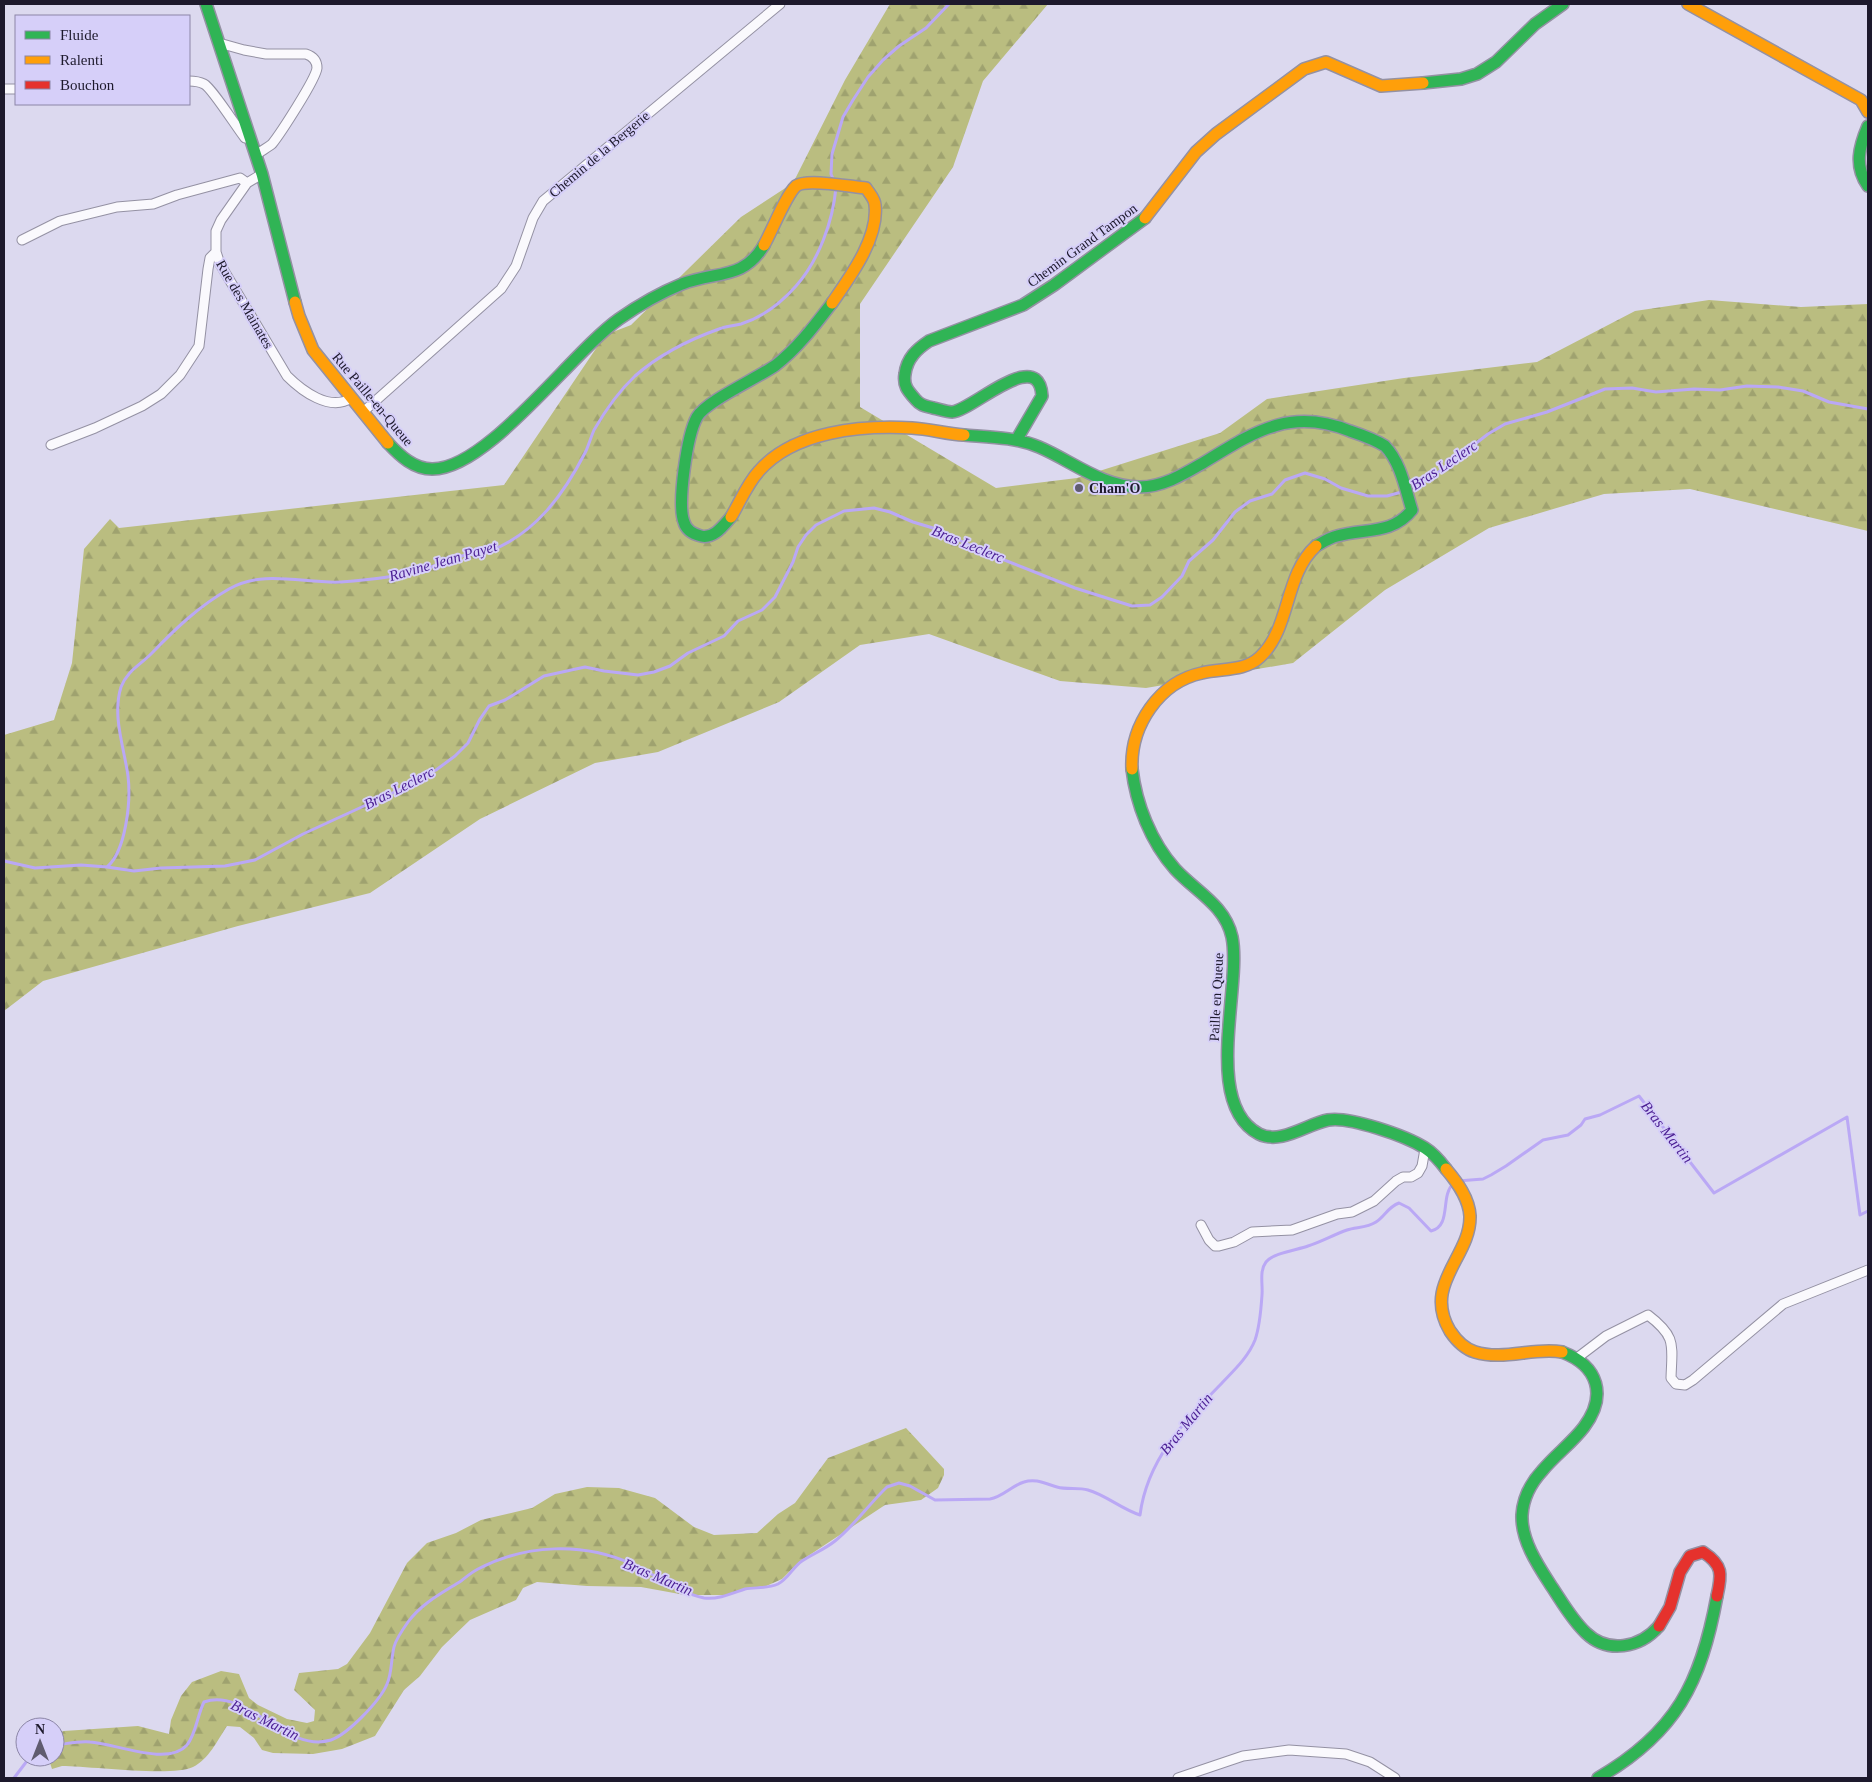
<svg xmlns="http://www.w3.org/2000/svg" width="1872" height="1782" viewBox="0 0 1872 1782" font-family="'Times New Roman',serif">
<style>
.forest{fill:url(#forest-firs)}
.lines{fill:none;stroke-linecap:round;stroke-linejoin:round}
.stream{stroke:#baa8f5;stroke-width:3}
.street-casing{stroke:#9491a3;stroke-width:11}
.fast-casing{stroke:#9491a3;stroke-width:14}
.slow-casing{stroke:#9491a3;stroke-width:14}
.jam-casing{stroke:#9491a3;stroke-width:14}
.street{stroke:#faf9fd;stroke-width:9}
.fast{stroke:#30b455;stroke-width:11}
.slow{stroke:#ff9f0a;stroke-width:11}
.jam{stroke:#e5322d;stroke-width:11}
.poi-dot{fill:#605c70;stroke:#d6cff9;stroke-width:2}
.labels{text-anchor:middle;stroke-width:4;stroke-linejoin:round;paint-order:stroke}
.street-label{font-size:14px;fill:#1d192c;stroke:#d6cff9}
.poi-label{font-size:14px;font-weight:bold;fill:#1d192c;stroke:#d6cff9;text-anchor:start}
.water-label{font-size:15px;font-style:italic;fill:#4c2094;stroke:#d6cff9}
</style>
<defs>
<pattern id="forest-firs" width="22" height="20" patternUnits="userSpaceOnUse" patternTransform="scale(1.25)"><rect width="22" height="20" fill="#babd80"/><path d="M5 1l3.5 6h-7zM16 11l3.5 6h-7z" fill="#9fa26f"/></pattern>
</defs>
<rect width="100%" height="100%" fill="#dcd9ef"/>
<path class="forest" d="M890 4H1048L983 81 953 167 860 304V407L996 488 1077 478 1220 433 1267 399 1404 378 1537 362 1635 311 1709 300 1801 307 1868 304V531L1690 489 1604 494 1489 528 1385 590 1293 663 1146 688 1060 681 929 634 860 645 779 702 658 752 595 763 480 819 370 893 238 926 43 981 4 1011V735L54 720 72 663 84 549 110 519 119 528 504 485 597 347 592 340 631 325 741 217 793 183 845 80Z
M906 1428 944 1469V1475L938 1488 921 1500 885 1505 799 1562 782 1579 764 1587 746 1588 728 1595H685L641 1587 587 1586 537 1582 523 1588 516 1600 470 1620 442 1647 420 1676 404 1690 375 1736 342 1749 313 1754 273 1753 262 1750 254 1738 240 1727 227 1726C217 1741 209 1759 193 1767 173 1777 88 1766 62 1766L52 1769 48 1757H55V1734L64 1731 138 1726 169 1734 171 1720 181 1696 192 1682 221 1671 239 1674 249 1698 258 1705 287 1719 307 1723 314 1721 315 1710 294 1690 299 1673 338 1669 347 1664 370 1633 407 1563 427 1543 456 1533 481 1520 532 1508 555 1494 587 1487 619 1488 655 1498 694 1527 714 1535 757 1533 778 1514 795 1503 828 1458Z"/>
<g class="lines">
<path class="stream" d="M834 181 831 174 832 154 843 117 853 100 868 77 883 60 899 46 926 28 949 4
M4 861 35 868 81 865 107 867C126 851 131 801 128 776 124 747 112 716 121 687 127 671 140 665 151 654 175 629 199 606 229 589 263 569 305 584 341 582 369 580 397 577 425 569 436 566 446 560 457 557 467 554 479 555 490 551 536 533 564 494 586 451 589 444 591 437 594 430 605 411 619 391 635 376 660 354 688 340 719 329 726 326 734 326 741 324 763 317 781 303 796 286 819 260 833 221 836 187
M107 867 134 871 161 868 225 866 255 860 303 834 414 783 436 770 455 756 468 743 480 719 489 706 505 700 544 676 585 667 604 671 638 675 654 672 670 666 688 653 724 636 738 621 762 610 775 597 793 562 798 547 806 535 816 525 844 511 874 508 890 512 913 522 933 528 989 554 1075 588 1132 606 1150 605 1162 597 1182 576 1189 561 1213 540 1235 512 1250 501 1272 494 1285 480 1305 473 1325 479 1341 488 1368 496H1387L1409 490 1440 471 1488 434 1505 424 1547 412 1605 389 1632 388 1656 392 1694 389 1720 390 1747 386 1778 387 1803 391 1829 402 1868 409
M1458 1181 1483 1179 1491 1175 1506 1166 1543 1140 1568 1135 1581 1125 1585 1119 1600 1115 1639 1096 1714 1193 1847 1117 1860 1215 1868 1211
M55 1745C66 1744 78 1741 90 1742 114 1743 168 1767 187 1745 196 1734 197 1716 204 1702 247 1687 286 1754 331 1740 348 1734 380 1701 387 1684 392 1673 391 1659 394 1647 396 1639 403 1629 408 1622 422 1603 442 1593 461 1581 466 1577 472 1572 478 1569 526 1544 583 1542 632 1564 656 1575 679 1593 704 1598 718 1600 733 1593 745 1589 756 1587 767 1589 778 1584 788 1579 793 1567 802 1561 813 1554 825 1549 835 1541 854 1526 869 1504 887 1487L899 1483 910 1486 935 1500 990 1499C1003 1497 1011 1486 1024 1482 1036 1478 1046 1484 1057 1487 1067 1490 1078 1487 1088 1490 1106 1495 1121 1509 1140 1515 1147 1460 1183 1423 1220 1385 1232 1372 1248 1358 1255 1340 1260 1326 1261 1310 1262 1295 1263 1285 1259 1271 1266 1262 1273 1253 1297 1250 1308 1246 1321 1242 1333 1235 1347 1230 1356 1227 1367 1228 1376 1222 1385 1216 1388 1207 1399 1203L1409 1208 1431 1231C1452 1226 1440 1196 1453 1184
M14 1778 30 1757"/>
<defs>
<path id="street" d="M219 43 244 50 266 54H306C312 56 317 60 317 68 316 79 280 134 272 144 267 148 261 151 256 155
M189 81C193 81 200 82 204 84 212 88 237 128 245 138H250
M4 89H16
M262 174 247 183 221 220 216 231V252L220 264 287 376C302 391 330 412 351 398
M22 240 60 221 117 207 153 204 177 195 240 178 247 183
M363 412 501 289 516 266 533 218 543 201 780 4
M51 445 95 428 142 406 161 394 180 375 199 346 208 269 210 258 216 252
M1201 1225 1209 1240 1215 1246H1219L1234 1242 1252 1232 1292 1230 1337 1214 1352 1212 1374 1201 1396 1181 1403 1177H1411L1418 1173 1422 1166 1425 1149
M1577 1358 1606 1336 1648 1315C1677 1337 1672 1345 1671 1378L1676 1384 1685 1385 1693 1380 1783 1304 1868 1270
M1178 1778 1243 1756 1289 1750 1346 1754 1370 1762 1395 1778"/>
<path id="fast" d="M206 4 262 174 295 302
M1423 83 1461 79 1477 74 1496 62 1535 24 1563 4
M1868 126C1859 147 1854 166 1868 186
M964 435C989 437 1015 437 1039 447 1072 461 1102 487 1140 487 1163 487 1184 474 1203 463 1254 432 1290 407 1350 431 1362 435 1374 439 1385 446 1401 463 1405 488 1412 510 1392 535 1365 528 1337 536 1329 538 1323 542 1316 546
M1017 439 1042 396C1039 345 972 411 952 412 946 412 939 409 933 408 926 406 921 406 916 400 908 391 903 386 905 374 907 358 917 349 929 341L1023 305 1054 285 1145 218
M388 443C400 456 414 469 432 469 487 470 572 352 619 319 639 305 660 293 682 284 716 271 744 280 764 245
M731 517C723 526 714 539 701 536 693 534 686 530 684 522 677 504 687 435 697 417 706 401 758 378 776 365 798 348 815 325 832 303
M1132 769C1136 804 1151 842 1175 869 1195 891 1225 905 1232 937 1242 987 1202 1104 1259 1134 1281 1145 1307 1124 1328 1120 1349 1116 1406 1136 1425 1148 1433 1153 1440 1161 1446 1169
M1562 1352C1599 1366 1607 1396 1584 1427 1572 1443 1555 1455 1542 1471 1531 1483 1523 1498 1522 1515 1521 1541 1539 1567 1552 1587 1562 1602 1572 1620 1586 1633 1608 1654 1640 1648 1659 1626
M1598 1778C1676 1733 1701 1683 1717 1596"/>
<path id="slow" d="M1688 4 1861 100 1868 112
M1145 218 1196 152 1216 134 1304 69 1326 62 1381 86 1423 83
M764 245C772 231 786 195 796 186 807 178 852 187 866 188 869 193 875 199 875 205 879 238 850 277 832 303
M295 302 299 316 313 350 388 443
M731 517C740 502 747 484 759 471 794 431 862 425 912 428 930 429 946 434 964 435
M1132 769C1130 726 1159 682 1202 673 1222 668 1244 672 1260 657 1291 628 1284 575 1316 546
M1446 1169C1457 1182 1469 1198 1470 1216 1471 1257 1422 1284 1450 1331 1456 1340 1465 1349 1475 1352 1504 1361 1533 1347 1562 1352"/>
<path id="jam" d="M1659 1626 1670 1607 1680 1572 1690 1556 1703 1552C1723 1565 1722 1574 1717 1596"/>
</defs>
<use href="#street" class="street-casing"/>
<use href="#fast" class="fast-casing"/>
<use href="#slow" class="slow-casing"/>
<use href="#jam" class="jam-casing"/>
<use href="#street" class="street"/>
<use href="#fast" class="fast"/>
<use href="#slow" class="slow"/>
<use href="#jam" class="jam"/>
</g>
<circle class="poi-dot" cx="1079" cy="488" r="5"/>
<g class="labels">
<g class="street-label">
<text transform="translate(599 154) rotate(-40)" y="5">Chemin de la Bergerie</text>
<text transform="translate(1082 245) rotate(-36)" y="5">Chemin Grand Tampon</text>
<text transform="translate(245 304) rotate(60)" y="5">Rue des Mainates</text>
<text transform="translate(373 399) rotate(50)" y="5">Rue Paille-en-Queue</text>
<text transform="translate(1216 997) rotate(-87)" y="5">Paille en Queue</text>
</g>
<g class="poi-label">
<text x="1089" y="493">Cham'O</text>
</g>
<g class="water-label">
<text transform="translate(1444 465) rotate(-34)" y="5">Bras Leclerc</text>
<text transform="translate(968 544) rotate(22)" y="5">Bras Leclerc</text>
<text transform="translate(443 561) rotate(-16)" y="5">Ravine Jean Payet</text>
<text transform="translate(399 788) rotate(-27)" y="5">Bras Leclerc</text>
<text transform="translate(1667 1132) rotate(52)" y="5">Bras Martin</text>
<text transform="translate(1186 1424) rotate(-51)" y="5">Bras Martin</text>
<text transform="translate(658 1577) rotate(23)" y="5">Bras Martin</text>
<text transform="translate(265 1720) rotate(26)" y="5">Bras Martin</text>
</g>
</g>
<rect width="1872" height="1782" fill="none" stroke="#1d192c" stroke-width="10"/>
<rect x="15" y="15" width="175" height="90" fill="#d6cff9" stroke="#8c86a7"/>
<rect x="25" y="31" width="25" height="8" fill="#30b455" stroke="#8c86a7"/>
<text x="60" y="40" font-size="15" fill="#1d192c">Fluide</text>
<rect x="25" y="56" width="25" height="8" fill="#ff9f0a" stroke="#8c86a7"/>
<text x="60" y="65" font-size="15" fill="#1d192c">Ralenti</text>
<rect x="25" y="81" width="25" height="8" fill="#e5322d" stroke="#8c86a7"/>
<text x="60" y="90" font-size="15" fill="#1d192c">Bouchon</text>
<g transform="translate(40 1742)"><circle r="24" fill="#d6cff9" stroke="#8c86a7"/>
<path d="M0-4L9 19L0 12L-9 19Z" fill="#605c70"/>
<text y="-8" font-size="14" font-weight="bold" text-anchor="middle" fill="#1d192c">N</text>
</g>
</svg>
